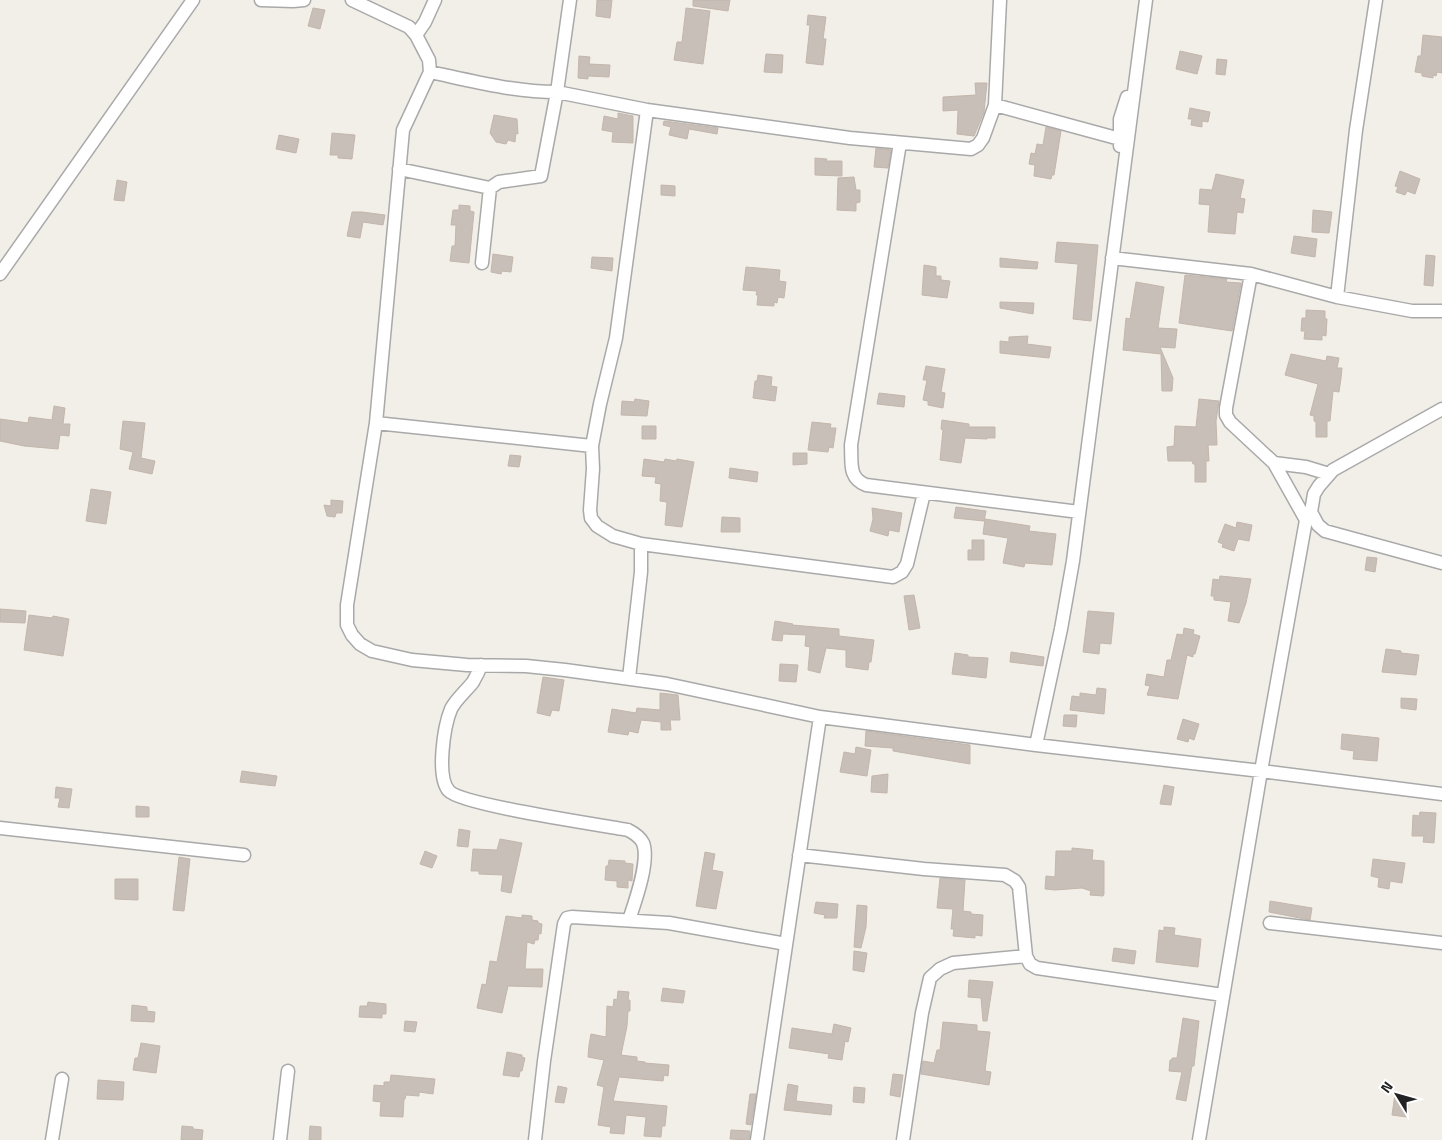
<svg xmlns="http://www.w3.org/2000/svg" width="1442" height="1140" viewBox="0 0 1442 1140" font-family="'Titillium Web',sans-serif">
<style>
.building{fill:#c7bfb8;stroke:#c4b6ab}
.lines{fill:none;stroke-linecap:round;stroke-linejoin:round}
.minor-casing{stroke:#a9a9a9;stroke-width:15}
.minor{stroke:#fff;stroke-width:12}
</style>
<rect width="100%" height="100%" fill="#f2efe9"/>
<path class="building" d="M597 0H612L610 18 596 16Z
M693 0H730L728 11 693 6Z
M313 8 325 10 320 29 308 26Z
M686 8 710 11 703 64 674 60 677 42H682Z
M808 15 826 17 823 39H826L823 65 806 63 810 25H807Z
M1423 35 1442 37V73L1437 72 1436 76 1433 75V78L1422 76V73L1415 72 1418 56H1421Z
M1180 51 1202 56 1197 74 1176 69Z
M766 54 783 55 782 73 764 72Z
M579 56 590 57 589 64 610 65 609 77 588 76V79L578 78Z
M1217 59 1227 60 1225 75 1216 74Z
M975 83H987L984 112 974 136 957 134 958 110 943 111V97L976 95Z
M1190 108 1210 112 1208 122 1202 121V127L1191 125 1192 119H1188Z
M618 113 633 116V143L612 142 613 132 602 130 604 116 618 119Z
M494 115 517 119 518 134 516 133 515 142 508 140 506 144 496 142 490 133Z
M664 121 718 128 717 134 689 129 687 139 669 135 671 127 663 125Z
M1046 127 1061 131 1054 175H1052L1051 179 1034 176 1035 165 1029 164 1031 153 1035 154 1037 144 1043 145Z
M332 133 355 135 352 159 338 158V155H330Z
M279 135 299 139 296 153 276 149Z
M876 148 891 150 888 168 874 167Z
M815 158 827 159 826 161H842V176L815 175Z
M1400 171 1420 179 1415 194 1407 191 1405 195 1396 192 1398 187 1395 186Z
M1216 174 1244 180 1240 198 1245 199 1243 213 1237 212 1235 234 1208 232 1210 205 1199 204 1200 189 1212 190Z
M854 177 856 190H860V202L856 203V211L837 210 838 178Z
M117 180 127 182 124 201 114 200Z
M661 185 675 186V196L661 195Z
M459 205 470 206V211L474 212 469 263 450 261 452 246H455L456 225H451L453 210H459Z
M1313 210 1332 212 1329 233 1312 232Z
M352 212H362L385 215 383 225 363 222 360 238 347 236Z
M1294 236 1317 239 1315 257 1291 253Z
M1057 242 1098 245 1091 321 1073 319 1078 264 1055 262Z
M493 254 513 257 511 272 502 271 501 274 491 272Z
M1426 255 1435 256 1433 286 1424 285Z
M592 257 613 258 612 271 591 268Z
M1000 258 1038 262 1037 269 1000 267Z
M924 265 936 267V276H941V280L950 281 947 298 922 295Z
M746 267 780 270 779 281 786 282 784 298 778 297 777 303 774 302V306L757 305 758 295H756L757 291 743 290Z
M1185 275 1227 279 1226 282 1241 283 1232 331 1179 323Z
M1136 282 1164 287 1158 328 1177 329 1175 348 1160 347 1173 378 1172 391H1162L1161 354 1123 350 1126 318 1130 319Z
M1000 302 1034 303 1033 314 1000 308Z
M1306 310 1325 311V319H1327L1326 336 1322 335V340L1304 339 1305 331H1301L1302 318H1306Z
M1028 336 1027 344 1051 347 1049 358 1000 353V341L1009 342V337Z
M1291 354 1326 361 1327 356 1339 358 1337 368H1342L1341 378 1339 392 1333 391 1330 421H1327V437H1316V422L1314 421V416L1310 415 1318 384 1285 375Z
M926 366 945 369 941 392 945 393 943 408 928 405V401L923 400 927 380H923Z
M758 375 772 377 771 386 777 387 775 401 753 398 755 381H757Z
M879 393 905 396 904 407 877 404Z
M635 399 649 401 647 416 621 415 622 401 634 402Z
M1199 399 1219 401 1216 421 1217 445H1208L1209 461H1206V482H1195V464H1193L1192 461H1168L1167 447 1174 446 1175 426 1196 427Z
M54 406 65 408 63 424H70L69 436 60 435 58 449 24 446 0 441V419L28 423 29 417 52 420Z
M942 420 969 424V427H995V438H987V439L965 438 961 463 940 460 943 430 941 429Z
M123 421 145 423 141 458 155 461 152 474 129 469 133 452 120 449Z
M812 422 831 424 830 428H836L833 448 829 447 828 452 808 450Z
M642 426H656V439H642Z
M793 453H807V464L793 465Z
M510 455 521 456 519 467 508 466Z
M644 459 664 462 665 459 676 461 677 459 694 462 682 527 665 525 667 502 660 501 661 484 655 483 656 477 642 476Z
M730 468 758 472 757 482 729 478Z
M91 489 111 492 106 524 86 521Z
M331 500 343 501 342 513H336L335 517 327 516 324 505 331 506Z
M956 507 986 511 984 521 954 518Z
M872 508 902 513 899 532 889 530 888 536 870 531 873 519Z
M722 517 740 518V532H721Z
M985 519 1030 526 1029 531 1056 534 1052 565 1025 563 1024 567 1003 563 1008 538 983 534Z
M1237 522 1252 525 1249 541 1238 539 1234 551 1222 547 1223 544 1218 542 1225 524 1236 528Z
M972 540H984V560H968V550H972Z
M1367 557 1377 558 1375 572 1365 570Z
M1220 576 1251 579 1246 603 1239 623 1228 621 1231 602 1214 600V596H1211L1213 579 1219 580Z
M914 595 920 628 909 630 904 596Z
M0 609 26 611 25 623 0 622Z
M1088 611 1114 613 1111 644 1100 643 1099 654 1083 652Z
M29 615 52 618 53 616 69 619 63 656 24 650Z
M775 621 793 624 792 625 839 629V636L874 640 871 662H869L868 670 846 667V650L826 648 820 673 808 670 810 647 805 646 806 635 783 634 782 641 772 640Z
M1184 628 1194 630 1193 634 1200 636 1195 654H1193V657L1187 655 1178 699 1147 695 1150 686 1145 685 1147 674 1164 677 1167 660H1171L1177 634 1183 635Z
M1386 649 1401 651V653L1419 655 1416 675 1382 672Z
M1011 652 1044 657 1043 666 1010 662Z
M955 653 968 655V657L988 658 986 678 952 674Z
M780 664 798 665 796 682 779 681Z
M543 677 564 680 559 711 552 710 550 716 537 713Z
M1097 688 1106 689 1104 714 1070 710 1072 696 1080 697V693L1096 695Z
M660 693 678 695 680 720H670L671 730H661V722L641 720 638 733 629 731 628 735 608 732 612 709 636 713 637 708 660 710Z
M1401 698 1417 699 1416 710 1401 708Z
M1064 715H1077L1076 727 1063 726Z
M1183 719 1199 724 1194 740 1189 738 1188 742 1177 739Z
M866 731 970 745V764L893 751V748L865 746Z
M1342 734 1379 738 1377 761 1353 759 1354 751 1341 749Z
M856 747 871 750 867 776 840 772 844 752 855 754Z
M242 771 277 776 275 786 240 782Z
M888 774 887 793 871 792 872 776Z
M1164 785 1174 787 1171 805 1160 804Z
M56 787 72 789 69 808 58 807 60 798H55Z
M136 806 149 807V817H136Z
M1420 812 1436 813 1434 843 1423 842 1424 836H1412L1413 815 1419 816Z
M459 829 470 831 468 847 457 846Z
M500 839 522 843 511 893 501 891 503 875 479 874V871H471L473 849 497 850Z
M1072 848 1093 850 1092 860 1104 861V894L1103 896 1090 895 1091 891 1082 888 1055 890 1045 889 1046 876 1055 877 1056 851H1072Z
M425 851 437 856 432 868 420 864Z
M705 852 715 854 712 870 723 872 716 909 696 906Z
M179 857 190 859 184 911 173 910Z
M1373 859 1405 863 1402 883 1390 881 1389 889 1378 887 1379 878 1371 876Z
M609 860 625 861V863L633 864 632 881 628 880V888L617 887V881L605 880 606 866H608Z
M940 878 965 880 963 911 971 912V914L983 915 982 936 975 935V938L953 936 954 929H951L953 909 937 908Z
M115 879H138V900L115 899Z
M1270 901 1312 908 1310 920 1269 912Z
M816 902 838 904 837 918H824L825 915 814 913Z
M857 905 867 906 866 927 861 948 854 947Z
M522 915 532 916V920L538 921V923L542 924 541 934 539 933 538 940H535L534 944 527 942 525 969H543L542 987 508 986 502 1013 477 1008 482 984 486 985 490 961 497 962 506 916 522 918Z
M1164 927 1175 928 1174 935 1201 939 1198 967 1156 962 1159 930 1164 931Z
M1114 948 1136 951 1134 964 1112 961Z
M854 951 867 953 864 972 853 970Z
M969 980 993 982 987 1021H983L981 998 968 997Z
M663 988 685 991 683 1003 661 1001Z
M618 991 629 992 628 1000H630V1011H628L627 1026 621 1055 637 1057V1061L645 1062V1063L669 1065 668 1076 664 1075 663 1081 619 1077 613 1101 667 1106 665 1126H662L661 1137 644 1136 646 1117 626 1115 624 1134 610 1133 611 1127 598 1125 604 1087 597 1085 604 1060 588 1057 589 1045 591 1034 606 1037 607 1006 613 1007 614 999 617 1000Z
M368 1002 386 1004V1014H382V1018L359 1017 360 1006H367Z
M132 1005 147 1007V1011L155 1012 154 1022 131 1021Z
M1183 1018 1199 1021 1194 1066H1192L1186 1101 1176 1099 1182 1072 1169 1071 1170 1060H1172V1058H1177Z
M405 1021 417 1022 415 1032 404 1031Z
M943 1022 977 1025V1031L990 1032 985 1071 991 1072 989 1085 921 1074 923 1061 934 1063 937 1050H940Z
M834 1024 851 1028 848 1042 845 1041 842 1060 828 1058 829 1054 789 1048 792 1028 832 1034Z
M141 1043 160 1046 156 1073 133 1070 135 1058H138Z
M507 1052 522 1055V1057L525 1058 522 1071H520L519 1077 503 1075Z
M893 1074 903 1075 900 1097 890 1095Z
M391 1075 435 1079 433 1094 419 1092V1096L406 1095 405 1099H404L403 1117 380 1116 381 1102 373 1101 374 1085 384 1086V1082H390Z
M98 1080 124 1082 123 1100 97 1099Z
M788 1084 798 1086 796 1101 832 1105 831 1115 784 1110Z
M558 1086 567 1088 564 1103 555 1102Z
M854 1087 865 1088 864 1103 853 1102Z
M750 1094H756L751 1125 746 1124Z
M1395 1094 1410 1096 1407 1117 1392 1115Z
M182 1126 193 1127V1129L203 1130 202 1140H181Z
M310 1126 321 1127V1140H309Z
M731 1130 750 1131 749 1140 730 1139Z"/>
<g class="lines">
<defs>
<path id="minor" d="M261 0 293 1 304 0
M352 0 409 27 416 35 429 60 430 72 403 130 376 423 592 446
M570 0 557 92 647 110 850 138 971 149 978 145 983 138 995 105 1000 0
M1376 0 1356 130 1337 297 1412 311H1442
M416 35 425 22 435 0
M430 72C472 81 514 92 557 92L541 176 499 182 490 188 482 263
M995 105 1120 139
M900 143 851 445C852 463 848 478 866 485L1079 512
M1120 146V119L1127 97
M399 169 490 188
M1112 258 1251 274 1337 297
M0 274 193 0
M1251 274 1226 408V415L1230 422 1274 463 1306 520
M376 423 347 605V625L352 635 360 644 372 651 412 660 467 665 526 666 565 670 667 684 820 717 1036 745 1261 771 1442 794
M1274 463 1306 467 1329 474
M1311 512 1318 525 1325 531 1442 563
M641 544 893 577 902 572 907 564 924 493
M481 665C479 671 476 677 473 682 466 691 456 699 451 709 444 726 436 777 449 791 462 805 601 825 628 830 634 833 640 837 643 843 650 861 635 902 629 920
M629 678 641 572V544L613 536 597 526 591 518 590 510 593 469 592 446 600 404 616 338 647 110
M1036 745 1061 629 1073 561 1146 0
M0 828 244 855
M799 855 924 869 1005 875 1015 881 1019 887 1026 956 1030 964 1037 968 1223 995
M1270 923 1442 943
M52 1140 62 1079
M280 1140 288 1071
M535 1140 544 1061 564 924 567 918 572 917 669 923 786 944
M757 1140 820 717
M903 1140 922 1013 930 978 940 969 953 963 1026 956
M1199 1140 1261 771 1306 520 1311 512 1314 494 1319 486 1333 470 1442 409"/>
</defs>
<use href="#minor" class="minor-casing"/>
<use href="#minor" class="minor"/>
</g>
<g transform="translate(1397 1095) rotate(307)" stroke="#ffffff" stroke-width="4" paint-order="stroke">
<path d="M0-4L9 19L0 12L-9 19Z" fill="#222222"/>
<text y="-8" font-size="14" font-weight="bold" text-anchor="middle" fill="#222222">N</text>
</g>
</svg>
